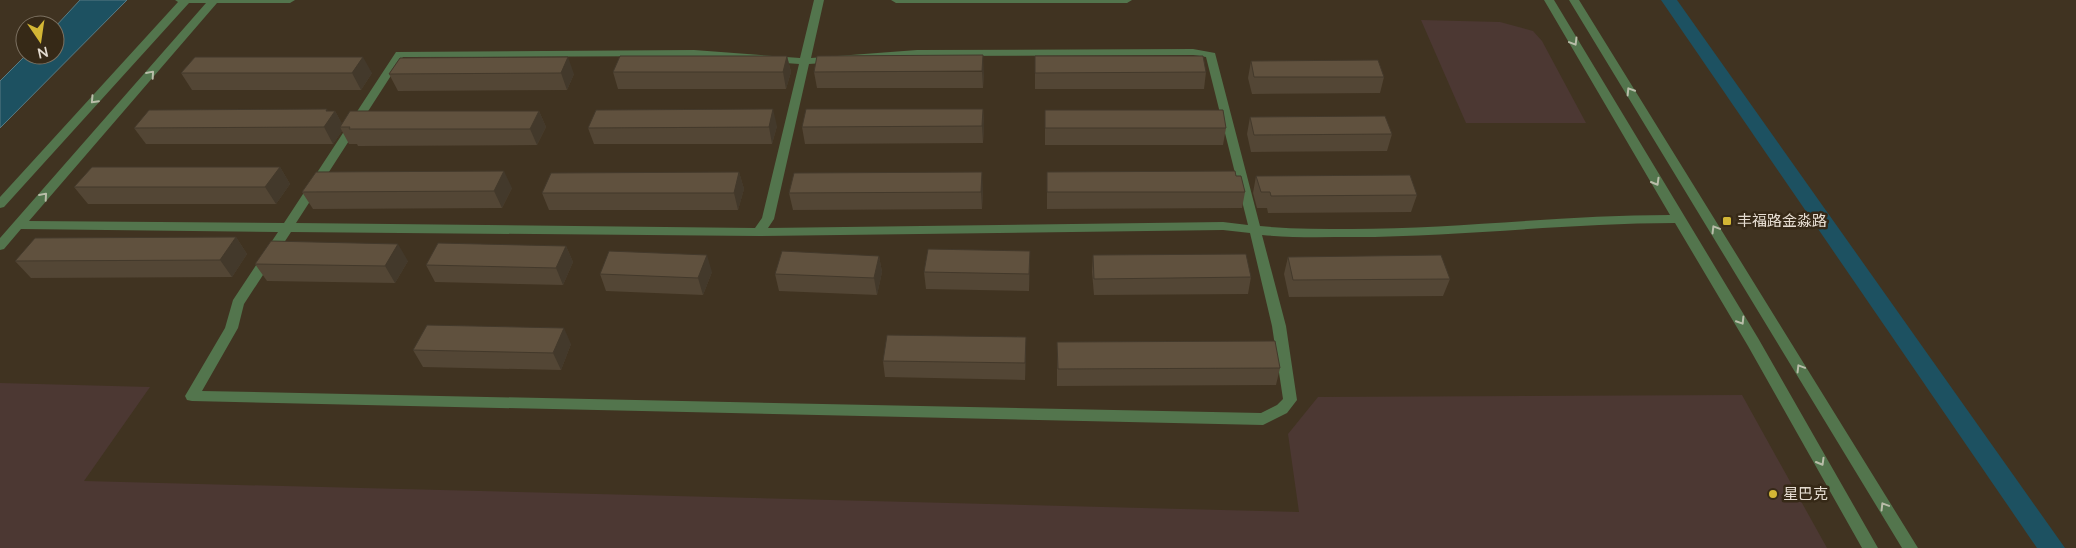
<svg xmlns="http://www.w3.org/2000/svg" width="2076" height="548" viewBox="0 0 2076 548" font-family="Lato,'Noto Sans SC',sans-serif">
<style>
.commercial{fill:#4c3833}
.water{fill:#1d5161;stroke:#597b83}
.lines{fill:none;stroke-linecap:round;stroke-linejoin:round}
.canal{fill:#1d5161;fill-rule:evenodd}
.minor{fill:#53754d;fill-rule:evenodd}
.wall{fill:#534635}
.shaded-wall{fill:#43392b}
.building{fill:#60513e;stroke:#43392b}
.oneway{stroke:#b9bda9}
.poi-dot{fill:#d3b635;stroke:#362917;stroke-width:2}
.labels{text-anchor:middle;stroke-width:5;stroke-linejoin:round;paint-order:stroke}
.poi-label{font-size:15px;fill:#e5dcd1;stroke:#362917;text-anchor:start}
</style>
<rect width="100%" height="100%" fill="#403321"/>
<path class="commercial" d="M1421 20 1500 22 1533 31 1542 41 1586 123H1466Z
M0 383 150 387 84 481 1299 512 1288 434 1318 397 1742 395 1827 548H0Z"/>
<path class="water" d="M80 0H127L0 128V81L26 55H55V27Z"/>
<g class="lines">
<path class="canal" d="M1661 0H1677L2065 548H2037Z"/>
<path class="minor" d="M175 0H295L290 3H217L29 221 284 223 396 52 694 50 800 58 814 0H824L811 58 917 50 1193 49 1215 53 1260 226C1290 229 1320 229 1351 229 1457 229 1563 215 1670 215L1544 0H1554L1758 338 1878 548H1862L1748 346 1675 223C1567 223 1460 237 1353 237 1322 237 1292 238 1262 235L1286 326 1297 400 1287 413 1263 425 192 401 187 400 185 396 225 328 233 300 278 232 21 229 4 249 0 250V238L206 3H189L4 207 0 208V197L178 2ZM1193 55 1206 57 1248 225 1223 222 768 228 774 219 809 64 917 56ZM694 56 799 64 762 218 755 228 296 223 403 57ZM1223 230 1250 233 1272 326 1283 399 1277 405 1261 413 202 391 238 328 244 304 291 232 758 236Z
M891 0H1132L1127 3H896Z
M1569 0H1579L1918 548H1902Z"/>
</g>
<path class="wall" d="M787 56 791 72 786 89H618L613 72Z
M1035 56 1206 72 1204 89H1035Z
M195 57 372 73 361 90H192L181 73Z
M400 58 574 74 567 90 398 91 389 74Z
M1251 61 1384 77 1380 93 1252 94 1248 78Z
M814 72H984L983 88H817Z
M983 109 984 125 983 143 805 144 802 127Z
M1045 110 1226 128 1223 145H1045Z
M328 111H335L342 124 539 111 546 127 537 145 358 146 357 144H349L342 131 333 144H146L134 128Z
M1250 117 1392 134 1387 151 1251 152 1247 134Z
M777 126 772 144H594L588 128Z
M280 167 290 184 276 204H88L74 187Z
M739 172 744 189 738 210H549L542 193Z
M1047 172 1236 176 1245 192 1242 208 1047 209Z
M1256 176 1417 195 1411 212 1268 213 1267 208H1257L1253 193Z
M512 188 502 208 313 209 302 192Z
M983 189 982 209 793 210 789 193Z
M236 237 247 254 232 277 31 278 15 261Z
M566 246 573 262 563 285 435 282 426 265Z
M1030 251 1029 291 926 289 924 272Z
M1093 255 1251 277 1248 294 1094 295 1092 272Z
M879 256 882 272 877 295 779 291 775 274Z
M1288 257 1450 279 1443 296 1289 297 1284 274Z
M408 261 395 283 267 281 255 264Z
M712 272 703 295 606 291 600 274Z
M1057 342 1280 368 1276 385 1057 386Z
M571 344 561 370 423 367 413 350Z
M1026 354 1025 380 885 377 883 361Z"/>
<path class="shaded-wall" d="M983 55 984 72 983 88 982 71Z
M787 56 791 72 786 89 783 72Z
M363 57 372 73 361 90 352 73Z
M568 57 574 74 567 90 561 73Z
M327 109 331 117 335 111 344 127H340L342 131 333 144 324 127 326 111Z
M773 109 777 126 772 144 769 127Z
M983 109 984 125 983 143 982 126Z
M539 111 546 127 537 145 530 129Z
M280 167 290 184 276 204 265 187Z
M504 171 512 188 502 208 494 191Z
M739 172 744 189 738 210 734 193Z
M982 172 983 189 982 209 981 192Z
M236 237 247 254 232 277 220 260Z
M398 244 408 261 395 283 385 266Z
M566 246 573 262 563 285 556 268Z
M1030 251V268L1029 291V274Z
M707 255 712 272 703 295 698 278Z
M879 256 882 272 877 295 874 278Z
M564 328 571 344 561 370 553 353Z
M1026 337V354L1025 380V363Z"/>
<path class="building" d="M983 55 982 71 814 72 817 56Z
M620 56H787L783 72H613Z
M1035 56H1203L1206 72 1035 73Z
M195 57H363L352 73H181Z
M568 57 561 73 389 74 400 58Z
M1378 60 1384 77H1254L1251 61Z
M327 109 326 111H335L324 127 134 128 149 110Z
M773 109 769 127 588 128 596 110Z
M806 109H983L982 126 802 127Z
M1045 110H1223L1226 128H1045Z
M350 111H539L530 129H349L350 127H340Z
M1385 116 1392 134 1254 135 1250 117Z
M92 167H280L265 187H74Z
M504 171 494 191 302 192 316 172Z
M1235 171 1236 176H1241L1245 192H1047V172Z
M739 172 734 193H542L551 173Z
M982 172 981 192 789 193 794 173Z
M1410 175 1417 195 1271 196 1270 192H1261L1256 176Z
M236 237 220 260 15 261 35 238Z
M271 241 398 244 385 266 255 264Z
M438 243 566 246 556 268 426 265Z
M928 249 1030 251 1029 274 924 272Z
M609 251 707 255 698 278 600 274Z
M782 251 879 256 874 278 775 274Z
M1246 254 1251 277 1094 279 1093 255Z
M1441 255 1450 279 1293 280 1288 257Z
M427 325 564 328 553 353 413 350Z
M887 335 1026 337 1025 363 883 361Z
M1275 341 1280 368 1058 369 1057 342Z"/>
<defs><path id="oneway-chevron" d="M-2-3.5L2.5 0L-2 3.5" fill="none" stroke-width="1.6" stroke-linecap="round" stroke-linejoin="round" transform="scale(1.25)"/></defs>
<g class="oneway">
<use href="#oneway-chevron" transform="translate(1574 42) rotate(59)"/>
<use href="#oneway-chevron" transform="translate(151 74) rotate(-49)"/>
<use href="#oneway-chevron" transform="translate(1630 91) rotate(-122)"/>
<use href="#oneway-chevron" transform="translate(94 100) rotate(133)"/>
<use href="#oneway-chevron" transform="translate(1656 182) rotate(60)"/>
<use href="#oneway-chevron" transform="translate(44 196) rotate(-49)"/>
<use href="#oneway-chevron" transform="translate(1715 229) rotate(-121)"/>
<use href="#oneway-chevron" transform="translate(1741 321) rotate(58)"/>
<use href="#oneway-chevron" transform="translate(1800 368) rotate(-121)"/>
<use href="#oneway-chevron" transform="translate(1821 462) rotate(60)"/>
<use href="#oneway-chevron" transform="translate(1884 506) rotate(-121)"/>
</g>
<g class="poi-dot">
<rect x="1722" y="216" width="10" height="10" rx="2.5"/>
<circle cx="1773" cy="494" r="5"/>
</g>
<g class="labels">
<g class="poi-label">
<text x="1737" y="226">丰福路金淼路</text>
<text x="1783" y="499">星巴克</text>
</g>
</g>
<g transform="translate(40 40) rotate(167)"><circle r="24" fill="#362917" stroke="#7c7161"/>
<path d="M0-4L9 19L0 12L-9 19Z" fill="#d3b635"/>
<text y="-8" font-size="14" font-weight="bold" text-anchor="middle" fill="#e5dcd1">N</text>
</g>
</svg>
